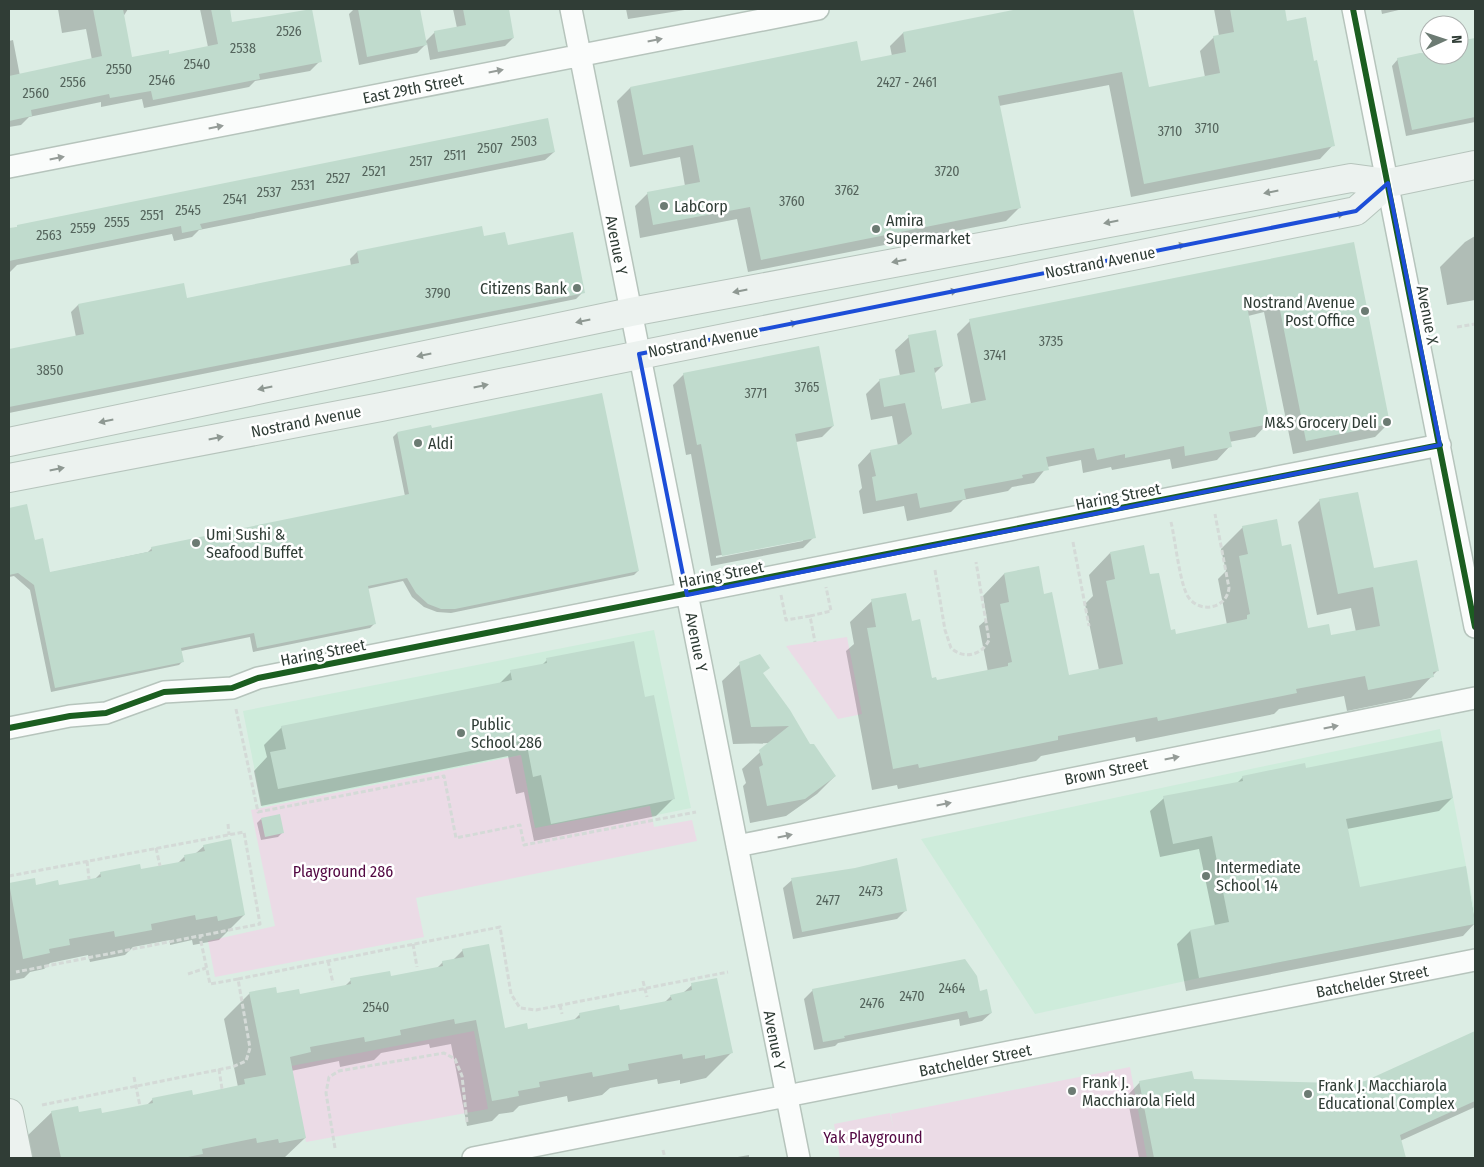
<svg xmlns="http://www.w3.org/2000/svg" width="1484" height="1167" viewBox="0 0 1484 1167" font-family="'Fira Sans Condensed',sans-serif">
<style>
.built{fill:#ceecdb}
.green{fill:#ebdbe6}
.shadow{fill:#0003;fill-rule:evenodd}
.building{fill:#c0dbcd}
.lines{fill:none;stroke-linecap:round;stroke-linejoin:round}
.street-casing{stroke:#b6c4bc;stroke-width:24}
.secondary-casing{stroke:#b6c4bc;stroke-width:30}
.path{stroke:#d4dad7;stroke-width:3;stroke-dasharray:5 2.5;stroke-linecap:butt}
.street{stroke:#fafcfb;stroke-width:21}
.secondary{stroke:#ecf2ef;stroke-width:28}
.cycleway-casing{stroke:#fff;stroke-width:9}
.cycleway{stroke:#1b5e20;stroke-width:6}
.oneway{fill:#959c98}
.oneway2{fill:#8e9892}
.marked{fill:none;stroke:#1d4ed8;stroke-width:4;stroke-linejoin:round}
.poi-dot{fill:#6c7b73;stroke:#fff;stroke-width:2}
.labels{text-anchor:middle;stroke-width:5;stroke-linejoin:round;paint-order:stroke}
.number-label{font-size:14px;fill:#54645c}
.street-label{font-size:16px;fill:#303d36;stroke:#fff}
.poi-label{font-size:16px;fill:#303d36;stroke:#fff;text-anchor:start}
.park-label{font-size:16px;fill:#520742;stroke:#fff}
</style>
<rect width="100%" height="100%" fill="#dcede4"/>
<path class="built" d="M654 630 691 808 652 816 649 806 535 829 520 755 262 807 243 711Z
M1440 729 1475 913V924L1199 978 1035 1014 921 839Z"/>
<path class="green" d="M847 637 862 714 838 719 786 646Z
M521 755 535 828 650 806 654 827 692 820 697 841 416 898 424 937 215 977 208 941 275 926 251 810Z
M474 1031 488 1109 306 1142 291 1066Z
M1130 1067 1147 1158H840L834 1124 890 1113 893 1127 891 1114Z"/>
<path class="shadow" d="M58 9H128L123 17 131 59 168 55 208 47 200 9H229L231 23 319 62 310 71 255 81 249 87 144 108 142 99 101 107V102L29 117 21 125 9 127V41L13 40 20 76 92 60 86 29 62 33Z
M354 9H419L425 42 435 32 457 28 453 9H508L513 38 505 46 430 60 427 43 417 53 359 65 349 14Z
M626 9H691L628 19Z
M1024 9H1132L1148 88 1205 77 1200 51 1214 37 1219 36 1214 9H1283L1286 23 1313 62 1333 145 1320 159 1131 197 1109 85 999 106 1019 208 1006 221 748 272 737 219 640 238 635 206 648 193 685 186 680 157 630 167 617 101 630 88 860 62 892 56 890 46 903 33Z
M1381 9H1403L1382 14Z
M1475 39V122L1406 136 1392 66 1398 59 1429 53V55H1459V43Z
M547 120 554 152 545 160 199 230 192 237 174 241 172 234 17 265 9 273V229Z
M481 227 483 238 507 246 583 292 576 299 9 413V350L76 337 71 312 78 305 186 299 351 266 350 259 357 252Z
M1475 236V300L1447 305 1440 267 1465 242Z
M1353 244 1388 424 1375 437 1293 454 1264 312 1248 316 1268 423 1255 437 1229 442 1230 446 1217 460 1172 469 1170 459 1112 470 1111 467 1083 473 1081 460 1047 467 1034 483 1012 487 1008 491 963 500 951 512 907 521 904 506 863 514 859 491 862 488 858 465 871 451 898 446 892 416 871 420 866 394 880 380 900 376 895 350 909 337 942 366 934 374 942 410 971 404 957 334 970 321Z
M684 374 833 426 822 437 796 442 814 537 803 548 711 566 691 454 686 455 673 385ZM803 539V541L716 558V556Z
M431 430 638 571 634 575 451 613 437 612 424 607 412 597 403 581 367 589 374 624 370 628 253 652 250 637 181 651 183 661 179 665 51 692 30 590 14 576 9 577V509L26 506 34 541 49 573 148 552 152 548 405 496 393 437 397 433Z
M1320 500 1373 570 1437 671 1411 698 1347 711 1344 696 1279 709 1274 714 1136 742 1135 737 1041 756 1036 761 898 789 897 785 872 790 846 651 854 644 850 622 872 601 911 622 931 679 936 682 988 672 979 626 987 619 983 596 1004 574 1038 568 1043 595 1068 676 1099 670 1085 604 1093 596 1089 575 1110 553 1149 576 1170 631 1175 635 1227 625 1218 579 1226 571 1221 549 1243 527 1281 548 1307 630 1330 636 1356 632 1351 608 1317 615 1298 522Z
M547 660 644 698 674 798 656 816 534 841 524 792 516 794 508 756 261 806 254 771 267 757 264 745 282 727 499 684 511 672 541 666Z
M740 664 762 674 809 746 835 776 817 794 786 816 750 823 743 786 746 783 742 769 770 743 733 744 722 681Z
M1305 769 1452 798 1439 811 1347 829 1359 889 1465 868 1475 923 1463 936 1186 991 1177 944 1190 931 1215 926 1199 849 1160 857 1150 811 1164 798 1237 783 1243 777Z
M261 819 282 833 278 837 261 840 257 823Z
M204 846 244 915 219 940 193 945 192 940 170 945V940L133 947 125 955 90 962 88 955 50 963 44 969 30 972 24 978 9 981V885L34 880 35 886 58 887 94 880 101 873 141 871 177 864 184 857 195 854Z
M792 880 906 910 897 919 793 939 783 888Z
M463 950 504 1029 527 1030 573 1021 580 1014 619 1012 664 1003 671 996 683 993 692 985 731 1053 706 1078 680 1084V1080L658 1084 657 1079 610 1088 602 1095 568 1102 567 1096 519 1106 513 1112 499 1114 492 1121 467 1126 451 1044 430 1048 429 1044 381 1053 374 1060 340 1067 339 1061 291 1071 305 1138 284 1158H30L26 1137 52 1112 101 1114 146 1106 153 1099 192 1096 238 1087 224 1019 250 993 299 996 344 987 351 980 390 978 436 969 443 962 453 960Z
M813 990 979 992 991 1013 982 1021 960 1026 959 1019 838 1043 835 1046 814 1050 804 999Z
M1475 1032V1107L1400 1141 1404 1158H1139L1127 1096 1140 1082 1193 1080 1336 1088 1365 1082Z
M749 1155V1158H732Z"/>
<path class="building" d="M93 9H123L132 57 169 50V54L218 44 211 9H230L232 22 312 9 322 62 259 74 260 79 153 100 151 91 110 98 109 94 31 110 32 116 9 121V76L102 56Z
M358 9H420L427 45 367 57Z
M463 9H509L514 38 438 52 434 31 466 25Z
M1018 9H1133L1149 87 1220 73 1213 36 1234 32 1230 9H1285L1287 21 1306 17 1314 61 1317 60 1335 146 1144 184 1122 72 998 96 1021 208 761 260 750 207 653 225 647 192 700 182 693 145 643 155 630 87 857 41 861 61 906 52 903 32Z
M1475 38V117L1412 130 1397 58 1420 53 1459 55V41Z
M548 118 555 152 200 224 202 229 182 233 181 226 9 261V228L17 227V225Z
M482 226 484 236 505 232 508 245 573 232 585 293 9 407V349L84 334 78 304 184 283 187 298 359 263 357 251Z
M1354 242 1390 424 1306 441 1278 300 1247 306 1270 424 1229 432 1232 447 1185 456 1184 446 1125 458V454L1097 460 1094 448 1046 457 1049 470 1022 475 1023 478 964 489 966 499 920 508 917 493 876 501 872 477 876 476 870 450 900 444 912 434 905 403 884 407 879 379 915 372 908 335 936 330 943 366 934 368 942 409 986 400 969 319Z
M819 346 834 426 795 434 816 538 722 556 701 444 697 445 683 373Z
M602 393 639 571 455 609H441L428 604 416 593 407 578 368 586 376 624 257 648 254 633 181 648 184 662 55 688 34 585 18 573 9 575V508L27 504 35 540 43 538 50 572 152 551 151 547 409 494 397 432 431 425 432 428Z
M1358 492 1374 568 1417 560 1439 671 1433 672 1434 677 1368 690 1365 676 1296 689 1297 693 1158 721 1157 717 1058 736V740L919 768 918 764 893 769 867 628 876 627 871 599 906 593 912 621 920 619 932 678 936 677 937 680 1008 666V663L1012 662 1000 604 1009 602 1004 573 1039 566 1044 594 1052 592 1069 675 1123 664 1106 581 1115 579 1110 552 1144 545 1150 574 1159 573 1171 630 1175 629 1176 634 1247 619V615L1250 614 1239 556 1248 554 1242 526 1277 519 1282 546 1291 544 1308 628 1329 624 1331 635 1380 626 1373 587 1338 594 1319 499Z
M634 641 645 697 654 695 675 799 551 824 541 775 533 777 526 740 278 789 270 752 286 749 281 726 512 680 510 670 547 663 546 658Z
M760 654 770 668 763 673 790 710 810 744H814L836 776 805 799 767 806 759 767 763 765 759 750 789 726 751 727 739 662Z
M1442 741 1453 798 1346 819 1360 887 1466 866 1475 924 1199 978 1190 930 1229 922 1212 836 1173 844 1163 796 1243 781 1242 776 1305 763 1306 768Z
M280 814 284 833 265 837 261 818Z
M231 839 245 915 218 921 217 916 196 920 195 915 151 924 152 930 115 937 114 931 69 939 70 945 49 949 50 953 23 959 9 883 35 878 36 885 58 880 59 885 101 877 100 872 140 864 141 869 185 861 184 855 205 851 203 845Z
M897 858 907 911 802 932 791 878 855 868Z
M489 944 505 1028 527 1023 528 1029 580 1018 579 1013 619 1005 620 1010 672 1000 670 995 692 990 691 983 717 978 733 1053 705 1059V1055L683 1059 682 1054 628 1064 629 1070 593 1077 592 1072 539 1082 540 1087 518 1091 519 1096 492 1101 476 1020 455 1024 454 1019 400 1030 401 1035 365 1042 364 1037 310 1047 311 1052 290 1057 306 1138 279 1143 278 1139 257 1143 256 1138 202 1149 203 1154 183 1158H61L51 1111 78 1106 79 1112 101 1108 102 1113 153 1103 152 1098 192 1090 193 1095 245 1084 244 1079 266 1075 249 992 276 987 277 993 299 989 300 994 351 984 350 978 390 971 391 976 443 966 442 961 464 957 462 949Z
M965 959 977 976 980 991 987 989 992 1013 969 1018 967 1011 844 1036 845 1038 823 1042 812 989Z
M1475 1031V1101L1400 1135 1406 1158H1154L1139 1081 1192 1071 1194 1079 1336 1083 1337 1087 1365 1081Z"/>
<g class="lines">
<defs>
<path id="street" d="M571 9 799 1158
M1353 9 1475 627
M9 167 818 9
M9 728 70 716 106 713 164 692 232 688 258 678 1440 445
M737 846 1475 698
M473 1158 1475 960"/>
<path id="secondary" d="M9 442 631 312 1351 178 1388 183 1475 165
M9 478 381 407 1356 211 1388 183
M9 1113 18 1158"/>
</defs>
<use href="#street" class="street-casing"/>
<use href="#secondary" class="secondary-casing"/>
<path class="path" d="M1457 327 1475 324
M1171 522C1175 538 1180 587 1189 598 1201 614 1227 608 1229 588L1215 514
M1073 542 1089 626
M935 570 945 630 951 648C964 660 982 655 989 640L976 562
M781 595 786 620 810 616 815 642
M810 616 831 611 826 587
M236 709 258 812 444 776 456 838 520 825 524 845 696 812
M228 824 229 835
M156 848 160 866
M87 861 89 879
M9 876 244 832 260 924 16 972
M413 944 417 967
M328 961 333 983
M188 974 206 968
M238 979 500 927 511 994 520 1008 536 1010 728 972
M643 981 647 997
M560 1005 562 1014
M219 1069 222 1089
M134 1077 140 1106
M42 1105 232 1067 246 1061 250 1048 238 979 210 984 200 937
M335 1148 326 1093 329 1077 339 1071 444 1053 455 1059 462 1076 467 1122
M663 1150 665 1158"/>
<use href="#street" class="street"/>
<use href="#secondary" class="secondary"/>
<defs>
<path id="cycleway" d="M1353 9 1475 627
M9 728 70 716 106 713 164 692 232 688 258 678 1440 445"/>
</defs>
<use href="#cycleway" class="cycleway-casing"/>
<use href="#cycleway" class="cycleway"/>
</g>
<defs><path id="oneway-solid" d="M-6-.8H1V-3.2L6.5 0L1 3.2V.8H-6Z" transform="scale(1.25)"/></defs>
<g class="oneway">
<use href="#oneway-solid" transform="translate(655 40) rotate(-11)"/>
<use href="#oneway-solid" transform="translate(496 71) rotate(-11)"/>
<use href="#oneway-solid" transform="translate(216 127) rotate(-11)"/>
<use href="#oneway-solid" transform="translate(57 158) rotate(-11)"/>
<use href="#oneway-solid" transform="translate(1331 727) rotate(-11)"/>
<use href="#oneway-solid" transform="translate(1172 758) rotate(-11)"/>
<use href="#oneway-solid" transform="translate(944 804) rotate(-11)"/>
<use href="#oneway-solid" transform="translate(785 836) rotate(-12)"/>
</g>
<g class="oneway2">
<use href="#oneway-solid" transform="translate(1271 192) rotate(169)"/>
<use href="#oneway-solid" transform="translate(1337 215) rotate(-11)"/>
<use href="#oneway-solid" transform="translate(1111 222) rotate(169)"/>
<use href="#oneway-solid" transform="translate(1178 246) rotate(-11)"/>
<use href="#oneway-solid" transform="translate(899 261) rotate(169)"/>
<use href="#oneway-solid" transform="translate(740 291) rotate(169)"/>
<use href="#oneway-solid" transform="translate(950 292) rotate(-11)"/>
<use href="#oneway-solid" transform="translate(583 321) rotate(168)"/>
<use href="#oneway-solid" transform="translate(790 324) rotate(-11)"/>
<use href="#oneway-solid" transform="translate(424 355) rotate(168)"/>
<use href="#oneway-solid" transform="translate(481 386) rotate(-12)"/>
<use href="#oneway-solid" transform="translate(265 388) rotate(168)"/>
<use href="#oneway-solid" transform="translate(106 421) rotate(168)"/>
<use href="#oneway-solid" transform="translate(216 438) rotate(-11)"/>
<use href="#oneway-solid" transform="translate(57 469) rotate(-11)"/>
</g>
<path class="marked" d="M1388 183 1440 445 687 595 639 354 1356 211Z"/>
<g class="poi-dot">
<circle cx="664" cy="206" r="5"/>
<circle cx="876" cy="229" r="5"/>
<circle cx="577" cy="288" r="5"/>
<circle cx="1365" cy="311" r="5"/>
<circle cx="1387" cy="422" r="5"/>
<circle cx="418" cy="443" r="5"/>
<circle cx="196" cy="543" r="5"/>
<circle cx="461" cy="733" r="5"/>
<circle cx="1206" cy="876" r="5"/>
<circle cx="1072" cy="1091" r="5"/>
<circle cx="1308" cy="1094" r="5"/>
</g>
<g class="labels">
<g class="number-label">
<text x="289" y="36">2526</text>
<text x="243" y="53">2538</text>
<text x="197" y="69">2540</text>
<text x="119" y="74">2550</text>
<text x="162" y="85">2546</text>
<text x="73" y="87">2556</text>
<text x="907" y="87">2427 - 2461</text>
<text x="36" y="98">2560</text>
<text x="1207" y="133">3710</text>
<text x="1170" y="136">3710</text>
<text x="524" y="146">2503</text>
<text x="490" y="153">2507</text>
<text x="455" y="160">2511</text>
<text x="421" y="166">2517</text>
<text x="374" y="176">2521</text>
<text x="947" y="176">3720</text>
<text x="338" y="183">2527</text>
<text x="303" y="190">2531</text>
<text x="847" y="195">3762</text>
<text x="269" y="197">2537</text>
<text x="235" y="204">2541</text>
<text x="792" y="206">3760</text>
<text x="188" y="215">2545</text>
<text x="152" y="220">2551</text>
<text x="117" y="227">2555</text>
<text x="83" y="233">2559</text>
<text x="49" y="240">2563</text>
<text x="438" y="298">3790</text>
<text x="1051" y="346">3735</text>
<text x="995" y="360">3741</text>
<text x="50" y="375">3850</text>
<text x="807" y="392">3765</text>
<text x="756" y="398">3771</text>
<text x="871" y="896">2473</text>
<text x="828" y="905">2477</text>
<text x="952" y="993">2464</text>
<text x="912" y="1001">2470</text>
<text x="872" y="1008">2476</text>
<text x="376" y="1012">2540</text>
</g>
<g class="street-label">
<text transform="translate(413 88) rotate(-11)" y="6">East 29th Street</text>
<text transform="translate(617 245) rotate(79)" y="6">Avenue Y</text>
<text transform="translate(1100 262) rotate(-11)" y="6">Nostrand Avenue</text>
<text transform="translate(1428 315) rotate(79)" y="6">Avenue X</text>
<text transform="translate(703 341) rotate(-11)" y="6">Nostrand Avenue</text>
<text transform="translate(306 421) rotate(-11)" y="6">Nostrand Avenue</text>
<text transform="translate(1118 496) rotate(-11)" y="6">Haring Street</text>
<text transform="translate(721 574) rotate(-11)" y="6">Haring Street</text>
<text transform="translate(697 642) rotate(79)" y="6">Avenue Y</text>
<text transform="translate(323 652) rotate(-11)" y="6">Haring Street</text>
<text transform="translate(1106 771) rotate(-11)" y="6">Brown Street</text>
<text transform="translate(1372 981) rotate(-11)" y="6">Batchelder Street</text>
<text transform="translate(775 1040) rotate(79)" y="6">Avenue Y</text>
<text transform="translate(975 1060) rotate(-11)" y="6">Batchelder Street</text>
</g>
<g class="poi-label">
<text x="674" y="212">LabCorp</text>
<text x="886" y="226">Amira<tspan x="886" dy="18">Supermarket</tspan></text>
<text x="567" y="294" text-anchor="end">Citizens Bank</text>
<text x="1355" y="308" text-anchor="end">Nostrand Avenue<tspan x="1355" dy="18">Post Office</tspan></text>
<text x="1377" y="428" text-anchor="end">M&amp;S Grocery Deli</text>
<text x="428" y="449">Aldi</text>
<text x="206" y="540">Umi Sushi &amp;<tspan x="206" dy="18">Seafood Buffet</tspan></text>
<text x="471" y="730">Public<tspan x="471" dy="18">School 286</tspan></text>
<text x="1216" y="873">Intermediate<tspan x="1216" dy="18">School 14</tspan></text>
<text x="1082" y="1088">Frank J.<tspan x="1082" dy="18">Macchiarola Field</tspan></text>
<text x="1318" y="1091">Frank J. Macchiarola<tspan x="1318" dy="18">Educational Complex</tspan></text>
</g>
<g class="park-label">
<text x="343" y="877">Playground 286</text>
<text x="873" y="1143">Yak Playground</text>
</g>
</g>
<rect width="1484" height="1167" fill="none" stroke="#303d36" stroke-width="20"/>
<g transform="translate(1444 40) rotate(87)"><circle r="24" fill="#ffffff" stroke="#acb1af"/>
<path d="M0-4L9 19L0 12L-9 19Z" fill="#6c7b73"/>
<text y="-8" font-size="14" font-weight="bold" text-anchor="middle" fill="#303d36">N</text>
</g>
</svg>
